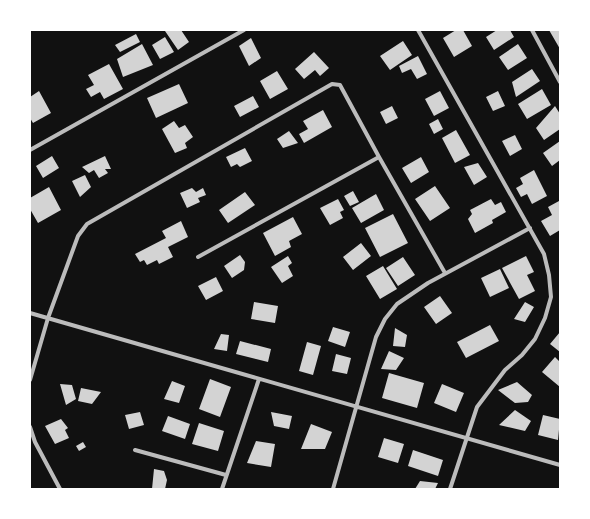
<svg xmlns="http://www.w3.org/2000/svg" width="590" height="519" viewBox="0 0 590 519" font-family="'Fira Sans Condensed',sans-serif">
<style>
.building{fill:#d3d3d3}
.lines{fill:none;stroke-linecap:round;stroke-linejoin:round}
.minor{stroke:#bcbcbc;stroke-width:4}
</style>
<rect width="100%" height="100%" fill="#111"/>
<path class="building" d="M167 30H181L189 42 178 50 165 31Z
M456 30H463L472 46 454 57 443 38Z
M497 30H510L514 37 494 50 486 37Z
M549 30H560V49Z
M136 34 140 42 120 52 115 45Z
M165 37 174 52 160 59 152 45Z
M251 38 261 58 249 66 239 46Z
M403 41 412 55 390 70 380 56Z
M142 44 153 65 123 77 117 59Z
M518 44 527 58 508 70 499 57Z
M314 52 329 68 320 76 315 70 304 79 295 69Z
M418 56 427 74 417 79 411 69 402 73 399 66Z
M109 64 123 89 104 99 100 92 91 97 86 89 94 85 88 75Z
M532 69 540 81 516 97 512 82Z
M277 71 288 89 270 99 260 81Z
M179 84 188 103 156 118 147 98Z
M542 89 551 105 527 119 518 104Z
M39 91 51 113 33 123 30 118V97Z
M440 91 449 108 434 116 425 99Z
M498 91 505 106 493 111 486 97Z
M253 96 259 107 240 117 234 106Z
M392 106 398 118 386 124 380 112Z
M555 106 560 114V129L544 140 536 128Z
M323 110 332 127 304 143 299 134 308 129 303 121Z
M438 119 443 129 434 134 429 124Z
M174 121 179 128 185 125 193 137 185 143 187 148 175 153 162 129Z
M456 130 470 155 455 163 442 138Z
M289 131 298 143 283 148 277 139Z
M515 135 522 149 510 156 502 141Z
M560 141V160L552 166 543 153Z
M245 148 252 161 240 167 237 164 231 167 226 157Z
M52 156 59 168 43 178 36 166Z
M105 156 111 169H105L108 173 99 178 94 170 89 173 82 167Z
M421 157 429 172 411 183 402 168Z
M478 163 487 177 474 185 464 167Z
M534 170 547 196 532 204 527 194 521 197 516 188 523 184 520 178Z
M85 175 91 187 80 197 72 181Z
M435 186 450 208 430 221 415 199Z
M49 187 61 210 38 223 30 209V198Z
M192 188 196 192 203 188 206 195 198 198 200 202 187 208 180 193Z
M353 191 359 202 350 206 344 196Z
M245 192 255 205 228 223 219 210Z
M376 194 384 210 361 223 352 208Z
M338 199 344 210 340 212 343 218 330 225 320 208Z
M491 199 495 205 501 202 506 212 492 220 493 223 475 233 468 219 472 214 470 210Z
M559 201 560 230 550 236 541 221 552 215 548 207Z
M393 214 408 243 380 257 365 228Z
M293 217 302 234 289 241 291 247 275 256 263 233Z
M181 221 188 237 168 247 173 257 159 264 157 260 147 265 144 260 140 262 135 254 166 238 162 231Z
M361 243 371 256 353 270 343 257Z
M240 255 245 262 244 270 232 278 224 266Z
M288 256 292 263 288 266 293 276 282 283 271 267Z
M526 256 534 272 527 275 535 291 519 299 502 268Z
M403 257 415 275 398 286 386 268Z
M383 266 397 289 380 299 366 276Z
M500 269 509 288 490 297 481 278Z
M216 277 223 291 206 300 198 286Z
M440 296 452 313 436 324 424 307Z
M254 302 278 306 275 323 251 319Z
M525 302 534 307 525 322 514 319Z
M490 325 499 341 466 358 457 342Z
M333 327 350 332 345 347 328 341Z
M395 328 407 335 405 347 393 346Z
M560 332V352L550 344Z
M221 334 229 335 227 351 214 349Z
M240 341 271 349 268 362 236 354Z
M307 342 321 346 313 375 299 371Z
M389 351 404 358 396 370 381 369Z
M336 354 351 358 347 374 332 371Z
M555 357 560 362V387L542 372Z
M389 373 424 383 417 408 382 398Z
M210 379 231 387 220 417 199 409Z
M172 381 185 386 179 403 164 399Z
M517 382 532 395 528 402 515 403 498 390Z
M60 384 72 385 76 399 66 405Z
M442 384 464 393 456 412 434 403Z
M81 388 101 392 92 404 78 401Z
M515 410 531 421 525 431 499 425Z
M140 412 144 425 129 429 125 415Z
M271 412 292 416 289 429 274 426Z
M543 415 560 419 558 440 538 435Z
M168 416 190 424 185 439 162 431Z
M61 419 68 428 65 430 69 438 55 444 45 426Z
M199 423 224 431 218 451 192 444Z
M311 424 332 432 325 449H301Z
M384 438 404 444 398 463 378 457Z
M256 441 275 444 271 467 247 463Z
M83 442 86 447 79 451 76 446Z
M413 450 443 460 438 476 408 466Z
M154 469 164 471 167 480 165 489H152Z
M420 481 438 483 435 489H415Z"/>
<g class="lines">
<path class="minor" d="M418 30 544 254 549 275 551 297 545 318 535 339 522 355 505 370 477 407 450 489
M532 30 560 82
M30 150 244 30
M198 257 379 157
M30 313 560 465
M30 380 48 318 78 236 87 224 332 84 340 85 379 157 445 273
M30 427 35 442 60 489
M135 450 226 475
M222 489 259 379
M333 489 376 337 385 319 397 304 428 283 530 228"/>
</g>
<rect width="590" height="519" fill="none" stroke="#ffffff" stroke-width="62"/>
</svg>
